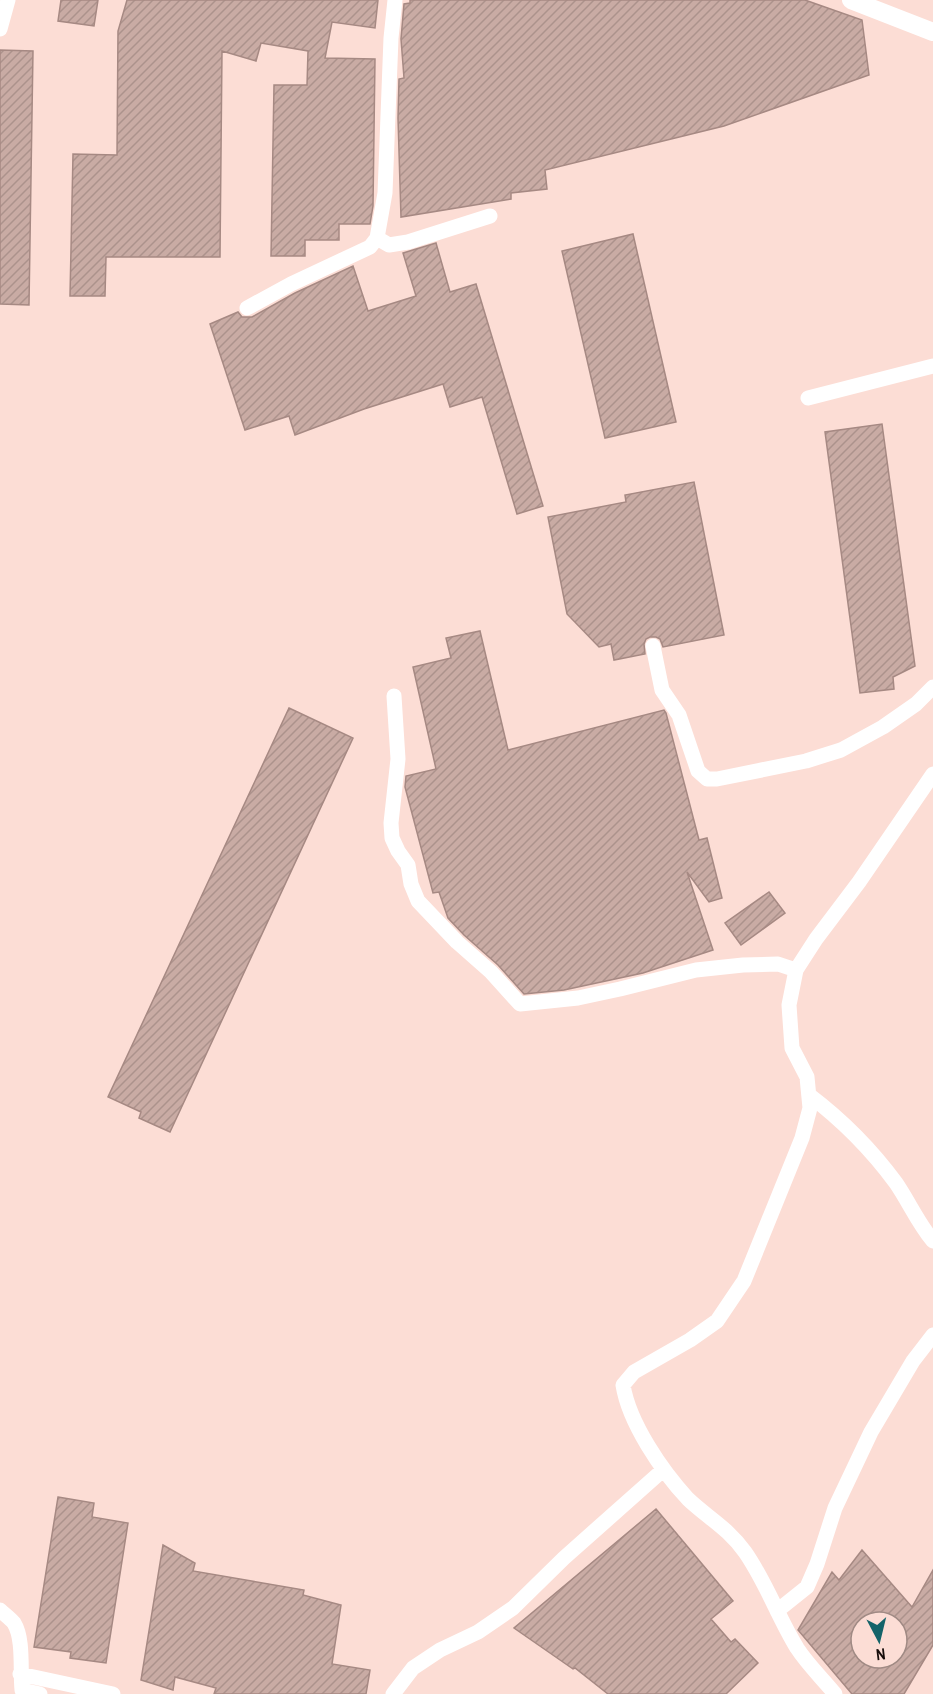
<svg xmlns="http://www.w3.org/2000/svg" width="933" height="1694" viewBox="0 0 933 1694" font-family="'Archivo Narrow',sans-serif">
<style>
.building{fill:url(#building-hatch);stroke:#a68983;stroke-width:1.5;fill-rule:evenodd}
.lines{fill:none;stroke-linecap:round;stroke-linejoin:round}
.minor{stroke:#fff;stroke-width:15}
.tertiary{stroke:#fff;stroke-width:18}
</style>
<defs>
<pattern id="building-hatch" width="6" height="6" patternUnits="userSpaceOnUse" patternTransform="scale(1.5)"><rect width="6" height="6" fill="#c9aba4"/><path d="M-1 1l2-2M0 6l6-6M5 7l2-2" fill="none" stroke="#ac928c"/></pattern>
</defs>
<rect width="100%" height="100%" fill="#fcddd5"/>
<path class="building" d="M61 0H98L94 26 58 21Z
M127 0H378L375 28 332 22 325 58 375 59 373 206 370 224H339V240H305V256H271L274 85H307L308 51 261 43 256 61 222 51 220 257H106L105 296H70L73 154 117 155 118 31Z
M410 0H805L862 20 869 75 724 126 545 170 547 189 511 193V199L401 217 398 118 399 79 404 78 401 39 404 4 410 3Z
M0 50 33 51 29 305 0 304Z
M633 234 676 422 605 438 562 251Z
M436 243 450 292 476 284 543 506 517 514 482 397 450 407 443 384 364 409 295 435 289 416 245 430 210 324 238 312 242 317H252L295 293 353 266 368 311 416 296 403 253Z
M882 424 915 666 893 677 894 689 860 693 825 432Z
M694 482 724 635 663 647 660 639 656 637H650L646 639 644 644 645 654 614 660 611 644 599 647 567 614 548 517 626 502 625 495Z
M480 631 508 750 664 710 666 713 699 840 707 838 722 898 709 902 687 872 713 950 643 973 564 990 524 994 498 965 464 935 448 918 439 892 433 893 405 787 406 776 436 769 413 667 451 658 446 638Z
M289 708 353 738 170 1132 139 1118 141 1112 108 1097Z
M769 892 785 913 741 945 725 923Z
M58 1497 94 1503 92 1517 128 1523 106 1663 70 1658 71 1652 34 1647Z
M656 1509 733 1601 711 1619 731 1642 735 1639 758 1663 726 1694H608L575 1668 573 1669 514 1628Z
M163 1545 195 1563 193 1571 304 1590 303 1595 341 1605 332 1664 370 1670 366 1694H214L216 1688 175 1677 173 1690 141 1680Z
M862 1550 912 1607 933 1570V1645L904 1694H852L798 1630 832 1572 839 1580ZM861 1622H897V1658H861Z"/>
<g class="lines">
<path class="minor" d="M0 29 8 0
M377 238 389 245 408 242 490 216
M247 308 291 284 370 247 377 238 385 193 391 38 395 0
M808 398 933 366
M653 646 662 690 679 715 698 771 707 779H717L806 761 841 750 883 727 916 704 933 687
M394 696 398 759 391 823 392 838 398 851 408 865 411 884 418 901 457 942 491 972 520 1004 578 998 620 989 696 970 743 965 778 964 796 970
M809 1095C842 1120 871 1149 896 1183 909 1202 918 1223 933 1241
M0 1610C4 1614 10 1618 14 1623 24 1639 20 1671 22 1690L40 1694
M777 1611 807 1587 817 1564 835 1508 871 1432 913 1361 933 1335
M20 1674 113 1694
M393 1694 413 1668 440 1650 478 1632 513 1608 564 1558 663 1470
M835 1694C823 1679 808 1665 797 1648 778 1617 766 1582 745 1552 728 1528 708 1518 688 1499 662 1471 629 1423 623 1385L634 1372 690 1340 717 1321 744 1281 802 1138 810 1108 807 1077 792 1048 789 1005 796 970 816 939 859 882 933 774"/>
<path class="tertiary" d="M851 0 933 32"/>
</g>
<g transform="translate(879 1640) rotate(173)"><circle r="28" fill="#fcddd5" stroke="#a08a84" stroke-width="1.5"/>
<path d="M0-4.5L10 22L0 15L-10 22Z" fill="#146369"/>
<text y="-9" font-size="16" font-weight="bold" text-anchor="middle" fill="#170d0b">N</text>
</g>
</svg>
